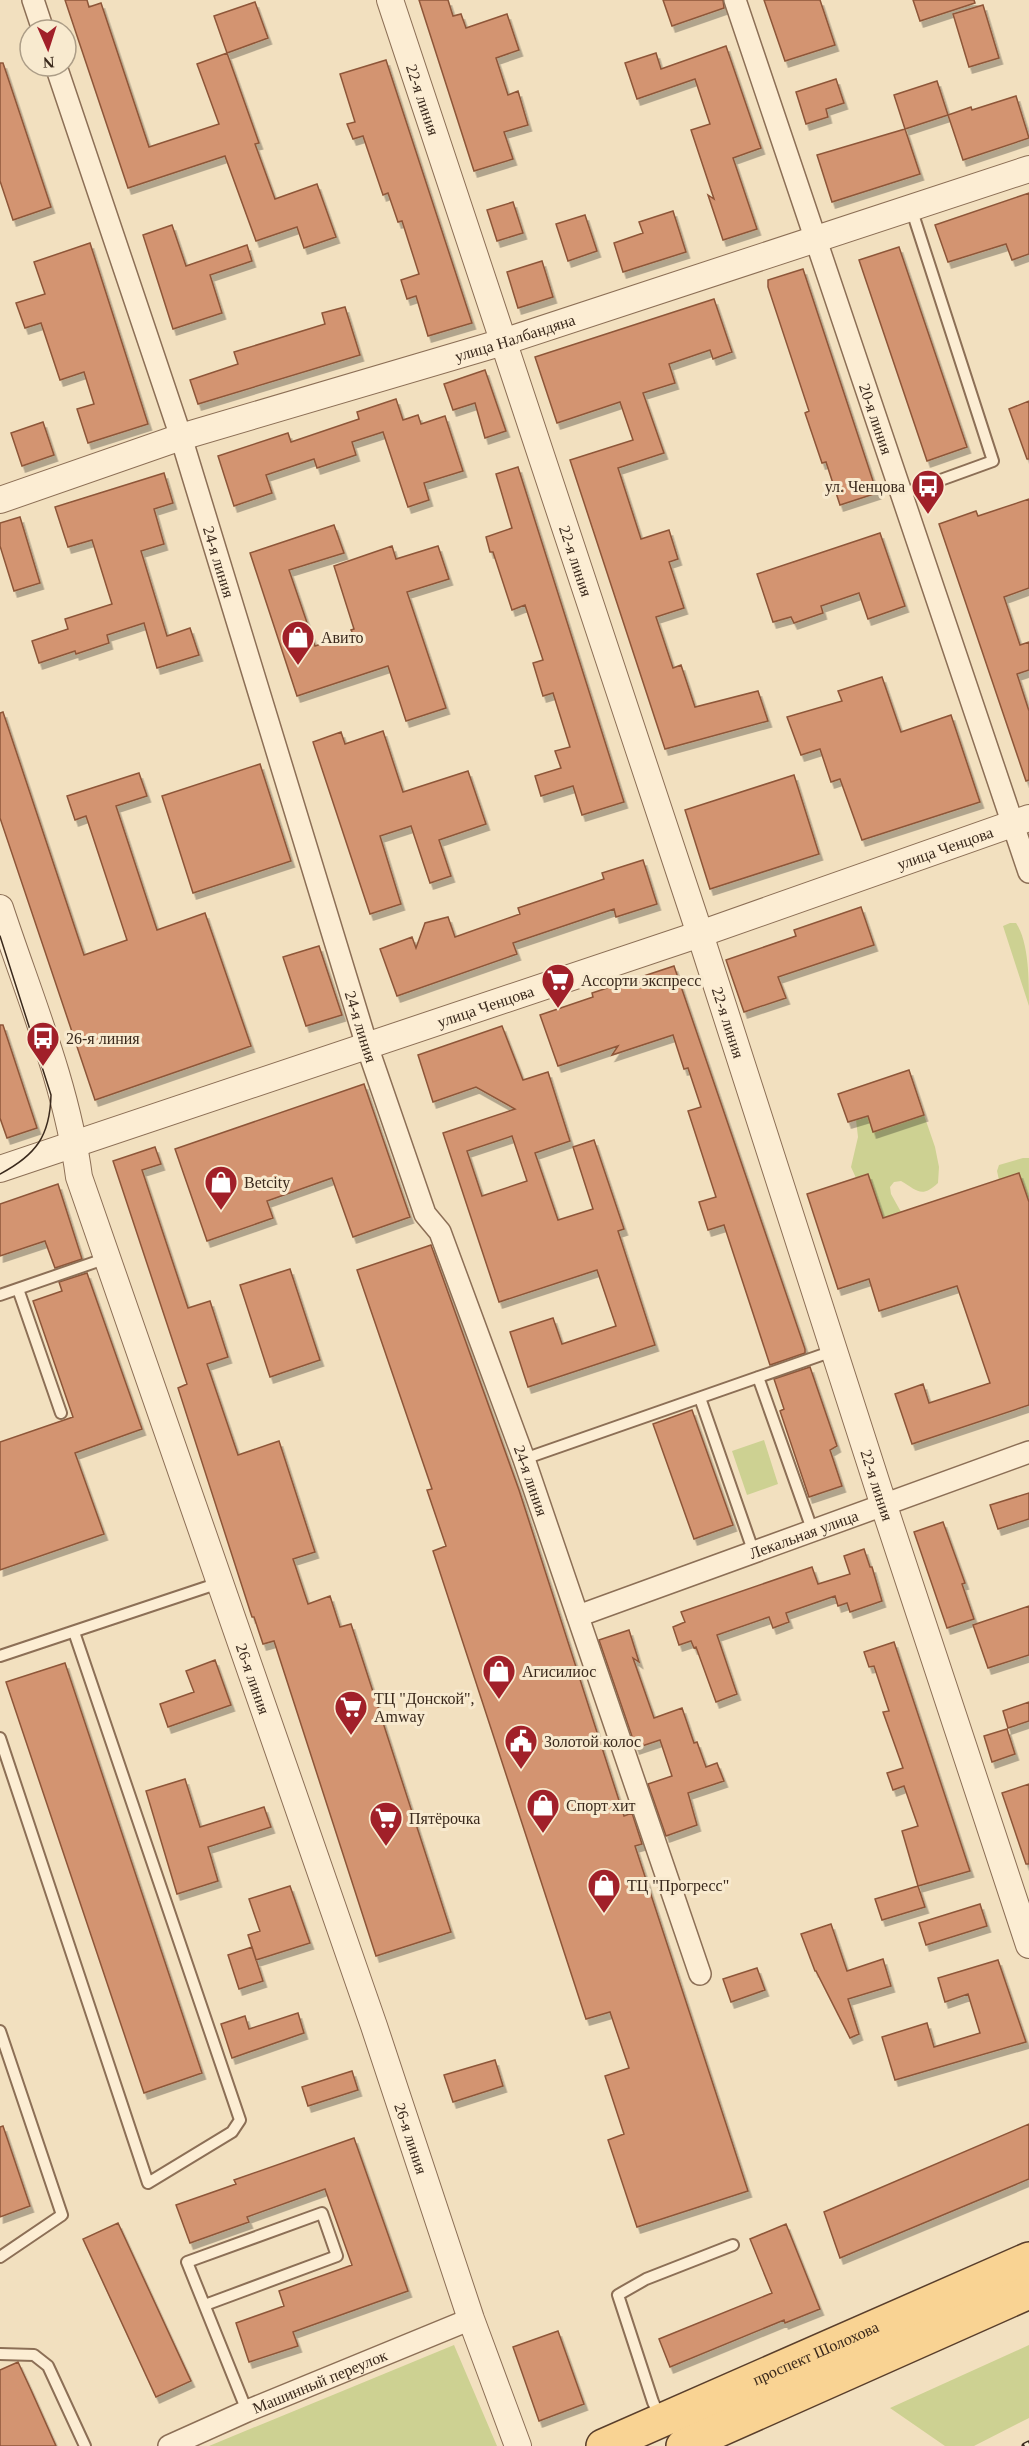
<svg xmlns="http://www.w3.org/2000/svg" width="1029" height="2446" viewBox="0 0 1029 2446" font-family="'Times New Roman',serif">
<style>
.green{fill:#cdd192}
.building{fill:#d39471;stroke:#8e5639;stroke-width:1.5;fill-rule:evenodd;filter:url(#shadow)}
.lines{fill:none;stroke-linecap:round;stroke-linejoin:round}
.service-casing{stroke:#8c6f56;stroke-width:14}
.minor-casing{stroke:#8c6f56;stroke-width:24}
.tertiary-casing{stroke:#8c6f56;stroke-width:28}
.primary-casing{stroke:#593e2b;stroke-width:36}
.service{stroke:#fcedd3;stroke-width:10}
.minor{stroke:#fcedd3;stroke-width:21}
.tertiary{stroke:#fcedd3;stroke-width:26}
.primary{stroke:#f9d393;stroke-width:33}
.tram{stroke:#3a291c;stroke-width:1.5}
.rail-casing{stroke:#3a291c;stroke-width:7}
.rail{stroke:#f8eacf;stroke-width:4.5;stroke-dasharray:14;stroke-linecap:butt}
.labels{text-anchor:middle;stroke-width:6;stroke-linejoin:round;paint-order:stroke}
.street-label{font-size:16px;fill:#3a291c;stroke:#f8eacf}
.poi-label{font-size:16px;fill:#3a291c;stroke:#f8eacf;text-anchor:start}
</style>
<defs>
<filter id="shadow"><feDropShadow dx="3.5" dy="6" stdDeviation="0" flood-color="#0004"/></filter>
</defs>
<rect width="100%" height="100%" fill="#f2e0bf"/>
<path class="green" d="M1010 923H1016C1029 942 1029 981 1029 1006L1003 926Z
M868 1115 874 1132 924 1115 935 1147 939 1167 938 1183C921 1199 917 1190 901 1181L894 1182 890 1187 891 1194 901 1212 883 1218 868 1174 856 1178 851 1167 858 1137 856 1120Z
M1023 1158H1029V1202L1019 1174 999 1180 997 1171 999 1165Z
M764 1440 778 1484 747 1495 732 1451Z
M454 2345 497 2446H209Z
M1029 2345V2418L974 2446H945L890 2408Z"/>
<path class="building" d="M65 0H87L89 7 101 3 149 147 219 124 197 64 227 53 259 143 255 144 275 199 317 184 336 237 304 248 297 227 256 241 225 156 128 188Z
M419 0H448L453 16 461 14 466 28 507 14 519 50 496 58 508 95 518 91 528 125 504 132 513 159 474 171Z
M663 0H723L724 8 672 26Z
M764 0H820L835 45 785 61Z
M913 0H974L975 3 920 21Z
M255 2 268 38 227 53 214 16Z
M983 5 999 58 969 67 953 14Z
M726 46 761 148 733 158 757 229 723 240 708 195 714 199 691 130 710 124 695 79 637 99 625 63 656 53 661 69Z
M386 60 472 323 428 336 416 296 407 299 401 280 419 274 402 221 398 222 388 193 383 195 363 136 353 139 347 124 355 122 340 74Z
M0 63H3L51 207 13 220 0 181Z
M836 79 844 103 826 109 828 117 806 124 796 92Z
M937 81 948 115 905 129 894 95Z
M1016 96 1029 138 963 160 948 115 971 107 972 110Z
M905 129 920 174 832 202 817 155Z
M1029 193V254L1012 260 1006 244 948 262 935 225Z
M513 202 523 233 497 241 487 210Z
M673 211 686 252 623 272 614 243 643 233 639 222Z
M585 215 597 251 568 261 556 224Z
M172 225 186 266 247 245 252 261 210 275 222 313 173 329 143 235Z
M90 243 148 424 88 443 77 409 94 404 84 372 60 380 41 323 25 328 16 303 45 294 34 262Z
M899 247 967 447 927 461 859 260Z
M542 261 553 297 518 308 507 272Z
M803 269 877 493 840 505 826 462 822 463 805 413 809 411 768 287V280Z
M714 299 732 352 713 359 710 350 669 364 675 383 643 393 664 453 618 468 641 539 669 530 678 559 669 562 684 608 656 617 673 668 681 665 695 707 758 691 768 721 665 749 570 460 633 440 620 402 557 423 535 357Z
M345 307 360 355 198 404 190 380 238 364 234 352 325 324 322 313Z
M485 370 506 431 485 438 475 403 453 410 444 384Z
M396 399 403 420 418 415 421 424 445 416 463 471 424 483 429 500 408 507 383 432 352 442 356 455 317 468 314 459 266 475 272 493 234 506 218 456 288 433 291 442 359 419 357 412Z
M1029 401V459H1027L1009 409Z
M43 422 54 455 22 466 11 433Z
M518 467 624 802 582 815 573 786 541 796 535 776 561 768 555 751 570 747 553 693 543 696 533 663 543 660 525 605 512 610 493 552H490L486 537 512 528 496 474Z
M164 473 173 503 154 509 164 544 141 551 167 636 190 628 199 655 157 668 144 623 107 635 109 643 76 654 75 651 39 663 32 641 68 629 65 619 112 604 92 540 68 547 55 507Z
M1029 499V588L1004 597 1020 645 1029 642V670L1017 674 1029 711V780L1026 781 939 524 976 511 978 516Z
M20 517 40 583 14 591 0 546V523Z
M334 525 344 553 289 570 315 646 353 634 351 630 354 629 334 566 392 546 396 559 438 546 449 579 407 592 446 708 406 721 388 666 297 696 250 553Z
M880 533 905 606 868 619 859 593 821 606 823 613 794 623 791 617 773 622 757 574Z
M882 677 901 732 951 715 980 802 862 840 840 779 831 782 820 749 801 755 787 717 842 701 838 691Z
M3 712 84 955 127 940 86 816 75 820 67 796 139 773 147 796 116 806 157 930 205 913 251 1046 95 1100 0 818V713Z
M383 731 403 792 468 771 486 824 439 840 451 876 430 883 411 826 380 836 401 904 370 914 313 742 341 732 345 744Z
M260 764 291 861 193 893 162 796Z
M794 775 819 854 710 889 685 810Z
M643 860 657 904 616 917 614 909 513 943 517 954 397 996 380 949 412 937 416 948 425 923 448 917 455 937 520 914 518 908 604 879 602 873Z
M861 907 874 945 778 977 786 998 744 1012 726 960 796 936 794 930Z
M319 946 342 1015 306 1026 283 957Z
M674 966 805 1349V1353L770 1365 724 1225 708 1230 699 1202 716 1197 688 1111 701 1107 688 1068 684 1069 673 1035 612 1055 618 1046 558 1066 540 1015 593 997 592 993Z
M0 1025H3L37 1128 7 1138 0 1118Z
M502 1026 523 1080 548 1072 570 1141 535 1153 558 1220 593 1209 573 1147 594 1140 624 1229 618 1231 655 1345 528 1387 510 1332 553 1318 562 1344 616 1326 597 1270 499 1302 443 1133 515 1109 476 1087 433 1102 418 1055ZM512 1136 527 1181 482 1196 467 1151Z
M909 1070 924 1115 873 1132 868 1116 848 1122 838 1094Z
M364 1084 410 1217 353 1237 332 1178 267 1201 273 1218 207 1241 175 1149Z
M155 1147 161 1164 142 1170 188 1308 210 1301 228 1357 207 1364 238 1455 279 1441 315 1552 293 1559 308 1604 330 1596 340 1627 351 1624 451 1932 376 1956 274 1641 263 1644 254 1617H252L178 1388 187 1384 113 1161Z
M1019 1173 1029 1202V1405L912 1444 895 1394 923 1384 929 1403 990 1383 957 1286 879 1311 869 1279 838 1289 807 1194 868 1174 883 1218Z
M58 1184 82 1259 55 1268 45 1241 0 1256V1204Z
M431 1245 519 1490 624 1816 632 1813 642 1844 635 1846 748 2191 637 2227 608 2140 624 2134 605 2076 629 2068 610 2012 586 2019 433 1551 446 1546 427 1490 432 1489 357 1270Z
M290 1269 320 1360 270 1377 240 1285Z
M87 1273 142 1429 75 1453 104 1534 0 1570V1442L73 1417 33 1301 62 1291 59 1282Z
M810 1367 837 1446 830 1450 842 1486 809 1497 780 1411 784 1409 774 1379Z
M692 1410 733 1525 694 1539 653 1424Z
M1029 1493V1519L998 1529 990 1505Z
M943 1522 965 1583 962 1584 974 1619 947 1628 914 1532Z
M864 1549 870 1567H872L882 1601 850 1612 847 1603 838 1606 835 1596 786 1613 789 1622 773 1628 769 1617 717 1635 737 1694 716 1702 696 1647 694 1648 691 1641 679 1645 673 1627 685 1622 681 1612 812 1567 818 1584 850 1574 844 1556Z
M1029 1606V1655L988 1668 973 1625Z
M629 1630 639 1662 633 1658 654 1718 682 1708 694 1743 697 1742 706 1767 717 1763 724 1781 688 1793 697 1825 666 1836 648 1784 672 1776 660 1740 636 1748 599 1640Z
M894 1642 970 1871 918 1886 902 1831 918 1826 904 1786 893 1790 887 1773 903 1768 883 1712 889 1711 874 1666 869 1667 864 1652Z
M215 1660 231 1705 168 1727 160 1704 194 1692 186 1671Z
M65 1663 202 2073 144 2093 6 1682Z
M1029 1702V1721L1008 1728 1003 1711Z
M1007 1729 1015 1754 992 1762 984 1736Z
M185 1779 200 1827 264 1807 271 1827 208 1847 218 1881 177 1894 146 1791Z
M1029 1784V1864H1026L1002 1793Z
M290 1886 310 1943 256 1960 248 1935 260 1931 249 1899Z
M918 1886 925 1907 882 1920 875 1899Z
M980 1904 987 1926 926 1945 919 1923Z
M831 1924 847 1971 883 1959 891 1986 848 1999 859 2034 850 2038 816 1971H815L801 1934Z
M252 1947 263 1981 239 1989 228 1955Z
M998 1960 1026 2042 895 2080 882 2037 927 2023 934 2047 980 2033 968 1994 945 2002 938 1978Z
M757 1968 765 1990 731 2002 723 1979Z
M298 2013 304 2033 232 2058 221 2024 245 2016 249 2029Z
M495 2060 503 2086 453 2102 444 2075Z
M352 2071 358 2090 308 2106 302 2087Z
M1029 2124V2179L840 2258 824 2212Z
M3 2126 30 2206 0 2217V2127Z
M354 2138 408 2291 293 2332 298 2346 249 2362 236 2323 284 2306 279 2291 352 2265 325 2189 247 2217 249 2222 190 2243 176 2205 236 2184 234 2180Z
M118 2223 191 2381 156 2397 83 2239Z
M786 2224 820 2309 785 2323 784 2320 670 2367 659 2339 772 2293 750 2239Z
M558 2331 584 2404 539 2421 513 2347Z
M18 2362 31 2390 56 2446H0V2370Z"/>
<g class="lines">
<defs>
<path id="service" d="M902 494 993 461 911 208
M18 1289 61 1413
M0 1295 107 1258
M758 1377 813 1532
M700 1398 754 1553
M524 1459 833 1351
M0 1656 219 1583
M0 1738 148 2183 232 2132 240 2120 74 1632
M0 2031 62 2215 0 2257
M205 2305 337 2256 322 2213 187 2262 247 2411
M0 2354 34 2355 48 2366 85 2446
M661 2419 653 2402 618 2295 646 2279 733 2245"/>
<g id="minor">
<path d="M33 0 43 30"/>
<path id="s1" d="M735 0 1029 872"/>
<path id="s2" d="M56 66 181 437 367 1046 425 1214 440 1232 524 1459 700 1974"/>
<path id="s3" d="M578 1616 1029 1452"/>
<path id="s4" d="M169 2446 247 2411 471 2319"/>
</g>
<g id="tertiary">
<path id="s5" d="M390 0 700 934 884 1506 1029 1945"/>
<path id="s6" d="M0 500 181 437 503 342 1029 169"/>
<path id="s7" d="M0 908C29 996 67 1085 79 1177L374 2026 471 2319 518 2446"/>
<path id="s8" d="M0 1169 700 934 1029 818"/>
</g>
<g id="primary">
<path id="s9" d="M603 2446 1029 2259"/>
<path d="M683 2446 1029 2292"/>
</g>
</defs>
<use href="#service" class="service-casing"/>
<use href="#minor" class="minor-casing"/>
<use href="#tertiary" class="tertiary-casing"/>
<use href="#primary" class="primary-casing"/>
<use href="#service" class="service"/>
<use href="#minor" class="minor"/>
<use href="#tertiary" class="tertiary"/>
<use href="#primary" class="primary"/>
<path class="tram" d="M0 936 51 1095C50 1136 36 1155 0 1174"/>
<defs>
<path id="rail" d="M1025 2446 1029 2444"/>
</defs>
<use href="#rail" class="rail-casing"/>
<use href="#rail" class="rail"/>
</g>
<defs>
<symbol id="bus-pin" viewBox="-11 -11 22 30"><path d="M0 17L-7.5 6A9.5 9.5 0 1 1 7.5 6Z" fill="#a12029" stroke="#f8eacf"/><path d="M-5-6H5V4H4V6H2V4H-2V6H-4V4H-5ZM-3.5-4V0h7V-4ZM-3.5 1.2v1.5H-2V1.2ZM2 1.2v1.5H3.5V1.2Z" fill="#fff"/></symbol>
<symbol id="shop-pin" viewBox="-11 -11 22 30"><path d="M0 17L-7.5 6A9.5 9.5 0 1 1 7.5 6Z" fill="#a12029" stroke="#f8eacf"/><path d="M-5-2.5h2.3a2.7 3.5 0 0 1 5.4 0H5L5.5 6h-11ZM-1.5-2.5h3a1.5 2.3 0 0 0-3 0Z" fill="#fff"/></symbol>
<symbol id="supermarket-pin" viewBox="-11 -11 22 30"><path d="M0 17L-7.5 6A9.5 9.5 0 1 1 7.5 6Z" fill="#a12029" stroke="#f8eacf"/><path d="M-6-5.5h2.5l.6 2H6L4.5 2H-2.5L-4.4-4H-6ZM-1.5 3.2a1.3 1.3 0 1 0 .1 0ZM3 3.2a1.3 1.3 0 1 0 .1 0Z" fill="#fff"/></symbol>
<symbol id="civic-pin" viewBox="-11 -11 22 30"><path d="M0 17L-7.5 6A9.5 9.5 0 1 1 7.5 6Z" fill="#a12029" stroke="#f8eacf"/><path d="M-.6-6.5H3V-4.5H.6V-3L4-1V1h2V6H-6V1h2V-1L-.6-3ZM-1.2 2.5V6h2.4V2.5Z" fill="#fff"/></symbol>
</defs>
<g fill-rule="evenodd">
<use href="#bus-pin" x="909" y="467" width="38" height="52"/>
<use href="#shop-pin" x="279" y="618" width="38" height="52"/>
<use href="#supermarket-pin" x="539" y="961" width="38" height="52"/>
<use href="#bus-pin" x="24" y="1019" width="38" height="52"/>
<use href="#shop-pin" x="202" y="1163" width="38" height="52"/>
<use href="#shop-pin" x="480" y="1652" width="38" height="52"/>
<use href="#supermarket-pin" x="332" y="1688" width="38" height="52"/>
<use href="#civic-pin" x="502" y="1722" width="38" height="52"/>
<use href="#shop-pin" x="524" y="1786" width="38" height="52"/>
<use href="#supermarket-pin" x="367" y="1799" width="38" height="52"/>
<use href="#shop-pin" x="585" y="1866" width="38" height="52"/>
</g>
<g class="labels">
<g class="street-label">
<text dy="6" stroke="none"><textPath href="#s5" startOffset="105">22-я линия</textPath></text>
<text dy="6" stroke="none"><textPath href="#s6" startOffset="540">улица Налбандяна</textPath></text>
<text dy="6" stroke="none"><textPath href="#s1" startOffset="442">20-я линия</textPath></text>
<text dy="6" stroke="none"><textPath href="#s2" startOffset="522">24-я линия</textPath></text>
<text dy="6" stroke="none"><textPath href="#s5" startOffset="591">22-я линия</textPath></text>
<text dy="6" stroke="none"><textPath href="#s8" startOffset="998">улица Ченцова</textPath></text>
<text dy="6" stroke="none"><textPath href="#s8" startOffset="512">улица Ченцова</textPath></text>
<text dy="6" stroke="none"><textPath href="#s5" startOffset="1077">22-я линия</textPath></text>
<text dy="6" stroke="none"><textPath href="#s2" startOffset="1008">24-я линия</textPath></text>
<text dy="6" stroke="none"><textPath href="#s2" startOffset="1494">24-я линия</textPath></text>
<text dy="6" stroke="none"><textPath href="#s5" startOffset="1563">22-я линия</textPath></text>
<text dy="6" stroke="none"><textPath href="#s3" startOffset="240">Лекальная улица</textPath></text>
<text dy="6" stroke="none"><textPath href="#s7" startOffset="812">26-я линия</textPath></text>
<text dy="6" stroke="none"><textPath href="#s7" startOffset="1298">26-я линия</textPath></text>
<text dy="6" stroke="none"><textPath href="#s9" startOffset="232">проспект Шолохова</textPath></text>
<text dy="6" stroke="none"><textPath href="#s4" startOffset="164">Машинный переулок</textPath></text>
</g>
<g class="poi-label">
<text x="905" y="492" text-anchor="end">ул. Ченцова</text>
<text x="321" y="643">Авито</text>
<text x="581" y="986">Ассорти экспресс</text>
<text x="66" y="1044">26-я линия</text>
<text x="244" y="1188">Betcity</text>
<text x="522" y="1677">Агисилиос</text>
<text x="374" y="1704">ТЦ "Донской",<tspan x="374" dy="18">Amway</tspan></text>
<text x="544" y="1747">Золотой колос</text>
<text x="566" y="1811">Спорт хит</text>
<text x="409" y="1824">Пятёрочка</text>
<text x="627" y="1891">ТЦ "Прогресс"</text>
</g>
</g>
<g transform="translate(48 48) rotate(177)"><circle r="28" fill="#f8eacf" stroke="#ac9d87" stroke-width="1.5"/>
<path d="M0-4.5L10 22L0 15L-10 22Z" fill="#a12029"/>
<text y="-9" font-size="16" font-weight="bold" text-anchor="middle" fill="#3a291c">N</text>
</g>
</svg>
